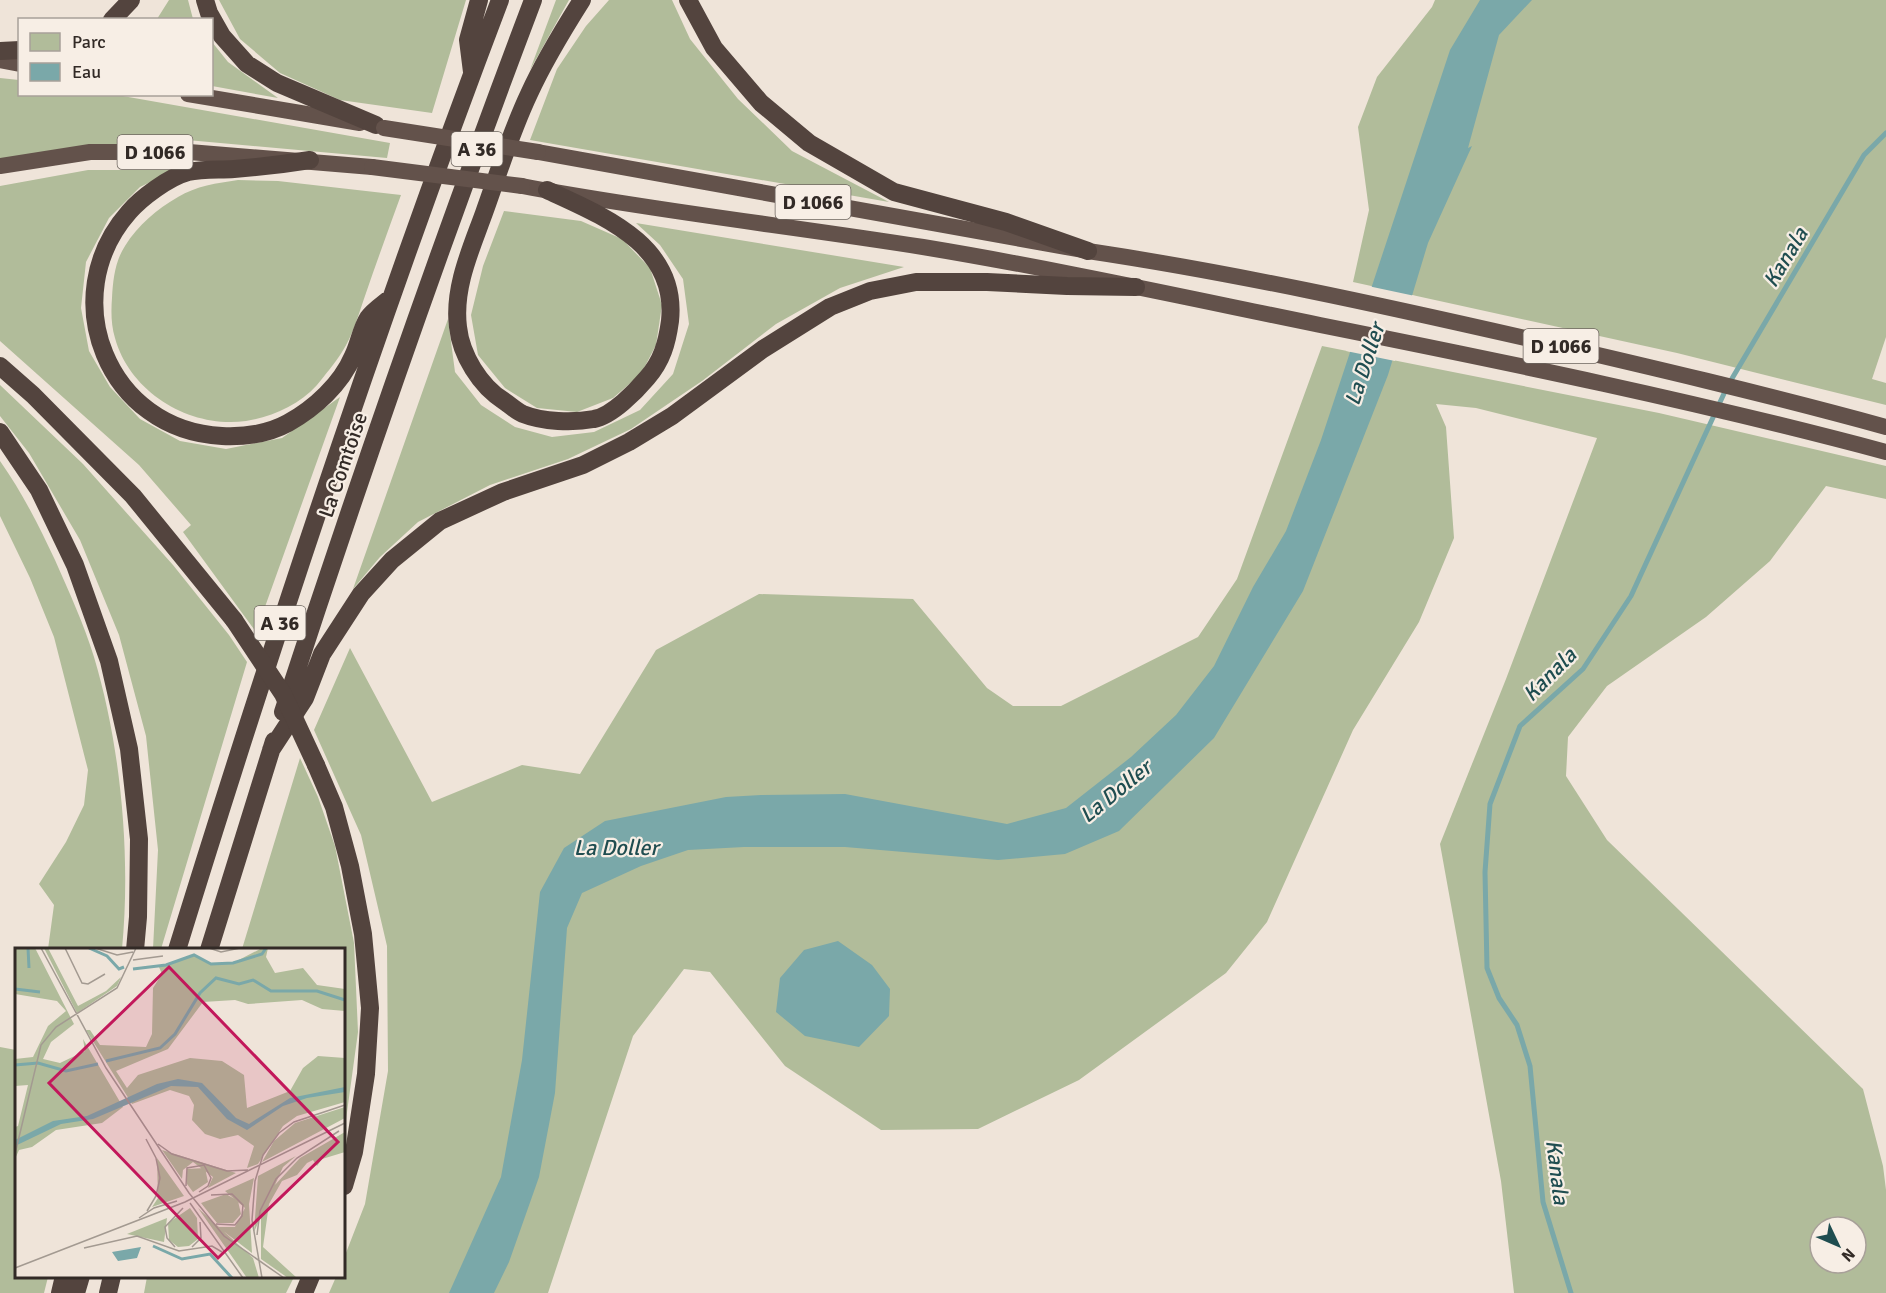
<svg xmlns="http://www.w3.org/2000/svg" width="1886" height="1293" viewBox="0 0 1886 1293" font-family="Signika,sans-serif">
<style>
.green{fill:#b1bc9a;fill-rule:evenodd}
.water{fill:#7aa8a9}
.pier{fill:#efe4d9}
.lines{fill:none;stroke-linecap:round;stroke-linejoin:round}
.stream{stroke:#7aa8a9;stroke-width:5}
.trunk{stroke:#63524b;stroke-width:16}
.motorway{stroke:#53443e;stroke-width:18}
.trunk-bridge{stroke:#63524b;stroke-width:16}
.motorway-bridge{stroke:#53443e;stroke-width:18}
.labels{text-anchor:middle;stroke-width:4.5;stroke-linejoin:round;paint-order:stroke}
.shield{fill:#f7eee5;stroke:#6d655f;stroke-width:1.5}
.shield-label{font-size:20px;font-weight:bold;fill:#322a26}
.street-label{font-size:21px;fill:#322a26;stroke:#f7eee5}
.water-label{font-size:22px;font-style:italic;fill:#1f4d50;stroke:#f7eee5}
.inset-river{fill:none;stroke:#7aa8a9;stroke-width:3}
.inset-road{fill:none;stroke:#a39a91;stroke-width:1.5}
.view{fill:#c2185b;fill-opacity:0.15;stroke:#c2185b;stroke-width:3}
.inset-edge{fill:none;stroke:#322a26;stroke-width:3}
</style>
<rect width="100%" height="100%" fill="#efe4d9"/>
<path class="green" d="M169 0H188L193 19H157Z
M219 0H466L432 113 340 100 280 73 240 39Z
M556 0H569L530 70Z
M609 0H672L690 39 738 99 792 151 889 202 530 140 557 69 586 26Z
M1435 0H1886V337L1872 379 1886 383V405L1677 353 1353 282 1369 210 1358 127 1377 77 1432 7Z
M212 42 228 62 278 98 212 86Z
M0 78 19 80 20 94 117 95 390 143 387 158 165 138 0 160Z
M88 170H175L140 187 109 218 86 262 81 308 89 351 110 387 140 419 180 441 226 449 282 438 340 397 256 632 183 532 191 525 139 465 0 341V186Z
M238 180 278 181 401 195C389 228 377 261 366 293 359 313 353 335 342 352 335 363 325 375 317 385 299 405 272 417 246 421 191 429 130 393 115 338 111 325 111 311 112 298 113 280 115 261 125 246 138 225 157 209 178 197 196 186 217 183 238 180Z
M504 211 581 221 622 239 650 268 662 305 656 345 641 374 613 398 577 412 537 408 505 388 478 355 471 315 483 266Z
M636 223 904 267 840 288 776 324 702 381 631 429 568 459 490 485 418 522 380 557 353 589 448 319 455 372 481 405 515 427 552 437 594 432 640 410 673 374 689 324 683 279 660 245Z
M1322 346 1659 413 1886 466V499L1826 486 1770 561 1706 617 1607 686 1568 737 1566 776 1607 840 1863 1089 1883 1166 1886 1190V1293H1514L1501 1181 1440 844 1506 679 1597 438 1476 408 1436 404 1446 427 1454 538 1419 622 1353 730 1267 922 1226 973 1079 1080 978 1129 881 1130 785 1066 710 972 684 969 633 1036 548 1293H329L336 1277 344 1276V1258L365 1204 388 1071 387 946 361 835 314 730 350 648 432 802 522 765 580 774 656 650 759 594 913 599 987 688 1013 706H1061L1198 637 1237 579ZM1820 1227H1856V1263H1820Z
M0 385 83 464 173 565 229 635 247 662 161 949H153L158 850 146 736 119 635 80 540 29 453 0 416Z
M0 461C22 492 39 526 55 560 69 592 84 624 94 657 121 747 131 856 122 949H48L54 905 39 884 66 842 84 805 88 770 54 637 30 578 0 516Z
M300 758 318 797 335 846 354 943 358 1032 344 1134V950L242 949Z
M0 1047 16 1050V1276L48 1277 44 1293H0Z
M147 1277V1276L294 1277 286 1293H144Z"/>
<path class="water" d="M1480 0H1532L1499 35 1468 148 1472 146 1428 243 1388 375 1303 591 1214 738 1119 831 1065 854 998 860 845 847H744L688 850 641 866 582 893 567 928 555 1093 539 1177 509 1262 494 1293H449L501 1177 522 1060 540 892 564 848 605 821 726 797 761 795 845 794 1007 824 1066 808 1131 757 1176 715 1214 666 1253 587 1286 531 1321 440 1450 50Z
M838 941 872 965 890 989 889 1016 859 1047 805 1036 776 1012 780 978 804 950Z"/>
<path class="pier" d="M1368 286 1415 296 1395 361 1346 351Z"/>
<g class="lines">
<path class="stream" d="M1571 1293 1543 1202 1530 1066 1517 1025 1499 998 1487 968 1485 872 1490 804 1520 726 1583 669 1631 596 1727 387 1864 155 1886 133"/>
<path class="trunk" d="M0 60 20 64
M188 94 360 123
M538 152 1088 251C1235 273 1380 305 1525 338 1646 366 1766 394 1886 427
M0 166 90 152H189L372 167
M522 186C655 211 790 226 923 247 1056 269 1188 298 1320 325 1510 363 1699 402 1886 452"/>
<path class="motorway" d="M205 0 209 13 222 36 247 64 277 83 376 125
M688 0 714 48 761 103 809 143 894 192 1006 222 1088 251
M112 20 131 0
M0 51 20 50
M472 72 468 40 479 0
M310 160C285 164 260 167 234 169 219 170 202 169 188 172 169 177 141 198 129 212 54 297 108 431 222 436 245 437 268 434 288 423 315 408 341 384 353 356 359 344 361 329 368 318 373 311 382 305 388 300
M547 190C603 216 678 245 670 321 667 343 662 361 647 378 636 391 612 416 594 419 573 423 543 422 523 414 516 411 510 405 504 401 480 386 461 355 458 327 453 288 471 249 484 213 498 174 511 132 529 94 544 61 563 30 582 0
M0 366 33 395 133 496 234 620
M0 432 39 490 75 565 109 661 129 749 139 839 138 917 135 950
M283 712C361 473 444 235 533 0
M271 750 305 698 322 654 361 594 392 560 440 521 503 492 583 465 629 442 672 416 763 349 830 307 870 291 916 282H987L1067 286 1136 287
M316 765 334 807 350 866 363 934 370 1008 366 1074 354 1152 344 1186
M177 950C276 630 381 313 500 0
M209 950 274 741
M60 1293 64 1276
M76 1293 81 1276
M108 1293 112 1276
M304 1293 311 1276"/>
<path class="trunk-bridge" d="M384 128 538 152
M372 167 522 186"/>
<path class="motorway-bridge" d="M234 620 283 694 316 765"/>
</g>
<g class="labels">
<g class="shield">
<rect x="451.5" y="132" width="51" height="34" rx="4.5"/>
<rect x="117.5" y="135" width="75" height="34" rx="4.5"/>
<rect x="775.5" y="185" width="75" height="34" rx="4.5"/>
<rect x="1523.5" y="329" width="75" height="34" rx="4.5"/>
<rect x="254.5" y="606" width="51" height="34" rx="4.5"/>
</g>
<g class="shield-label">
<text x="477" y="156">A 36</text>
<text x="155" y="159">D 1066</text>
<text x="813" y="209">D 1066</text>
<text x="1561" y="353">D 1066</text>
<text x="280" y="630">A 36</text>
</g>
<g class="street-label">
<text transform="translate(343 465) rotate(-71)" y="7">La Comtoise</text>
</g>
<g class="water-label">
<text transform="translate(1785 257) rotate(-59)" y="8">Kanala</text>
<text transform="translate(1364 364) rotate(-72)" y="8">La Doller</text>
<text transform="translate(1549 674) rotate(-45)" y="8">Kanala</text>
<text transform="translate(1115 791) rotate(-39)" y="8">La Doller</text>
<text x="616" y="855">La Doller</text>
<text transform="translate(1558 1172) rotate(83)" y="8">Kanala</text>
</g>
</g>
<g transform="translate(15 948)">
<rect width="330" height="330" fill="#efe4d9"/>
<path d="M0 0H20L59 76 36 94 28 111 45 115 70 103 68 91 108 159 87 175 41 182 17 199 4 202 0 211V179L3 178 13 137 0 138V111L18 109 33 78 51 63 42 53 0 46ZM29 0H33L63 58 91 43 106 29 102 38 62 65ZM247 0H253L251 9 260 25 288 20 302 37 330 41V63L307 61 287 52 233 56 220 52 188 54 153 101 101 123 112 140 123 127 175 110 207 113 229 127 232 160 275 143 288 120 303 108 330 110V154L282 168 268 178 243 216 232 220 239 198 223 187 205 191 190 186 177 172 179 157 174 148 155 142 117 156 71 82H75L85 97 131 99 137 86 138 40 147 26 144 19 180 7 199 17 218 15ZM330 159V170L247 214 259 193 280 175ZM330 184V204L307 211 302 218 298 212 292 215 282 227 267 233 254 256 248 299 282 330H273L246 311V268L259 238 285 210ZM147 202 221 225 193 240 198 229 178 214 168 222 167 231ZM281 208 268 219 239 284 243 228ZM142 210 169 248 137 259 143 250ZM190 220 193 234 178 244 172 236V221ZM239 230 234 256 237 305 203 279H220L230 260 210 243ZM211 246 223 253 226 266 218 275H202L186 255ZM175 260 182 270 183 291 174 298 163 299 154 292 153 275ZM183 260 238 310 244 330H232ZM152 270 149 294 112 286Z" fill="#b1bc9a"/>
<path d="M163 131 187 135 221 170 234 176 275 150 330 139V144L292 150 268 158 232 182 212 171 183 139 156 138 78 171 46 176 0 198V192L38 173 72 168 142 136ZM126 299 122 310 103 313 97 304Z" fill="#7aa8a9"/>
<path class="inset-river" d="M13 0 14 20M74 0 92 8 104 21 109 19M118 21 151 17 179 7 196 16 218 15 247 6 251 0M0 41 25 44M91 113 145 100 160 86 185 45 201 30 224 36 238 32 256 43H302L330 52M0 117 23 115 51 123 83 116M138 298 167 311 195 306 217 330"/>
<path class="inset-road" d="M26 0 91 120 174 245 209 288 269 330M50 0 67 35 73 36 90 26M80 0 102 7 118 4M194 0 206 4 225 0M118 12 148 8M131 191 141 210 145 230 141 248 132 263M143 196 157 206 212 223 233 222M0 206 26 97 41 79 102 40 121 0M171 238 172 220 189 217 196 230 193 238 184 244M196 247 217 246 228 257 227 268 220 277 201 276M175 255 228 330M124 270 139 260 162 253M242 287 245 263 261 231 282 210 324 183M160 299 152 290 150 279 168 260M177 299 186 290 185 274M69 300 122 288 164 303 197 298 207 304M0 320 170 254 330 175M247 330 237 272 240 233 248 207 264 185 279 174 330 157"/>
<path class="view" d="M154 19 323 194 203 310 34 135Z"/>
<rect width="330" height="330" class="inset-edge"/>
</g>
<rect x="18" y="18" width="195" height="78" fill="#f7eee5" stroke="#a8a099" stroke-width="1.5"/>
<rect x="30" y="33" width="30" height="18" fill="#b1bc9a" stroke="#a8a099" stroke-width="1.5"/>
<text x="72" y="48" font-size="18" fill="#322a26">Parc</text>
<rect x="30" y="63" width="30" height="18" fill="#7aa8a9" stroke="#a8a099" stroke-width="1.5"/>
<text x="72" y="78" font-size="18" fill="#322a26">Eau</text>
<g transform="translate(1838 1245) rotate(134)"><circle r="28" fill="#f7eee5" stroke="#a8a099" stroke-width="1.5"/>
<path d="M0-4.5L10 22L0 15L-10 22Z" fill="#1f4d50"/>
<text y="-9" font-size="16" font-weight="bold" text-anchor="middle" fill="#322a26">N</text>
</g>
</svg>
